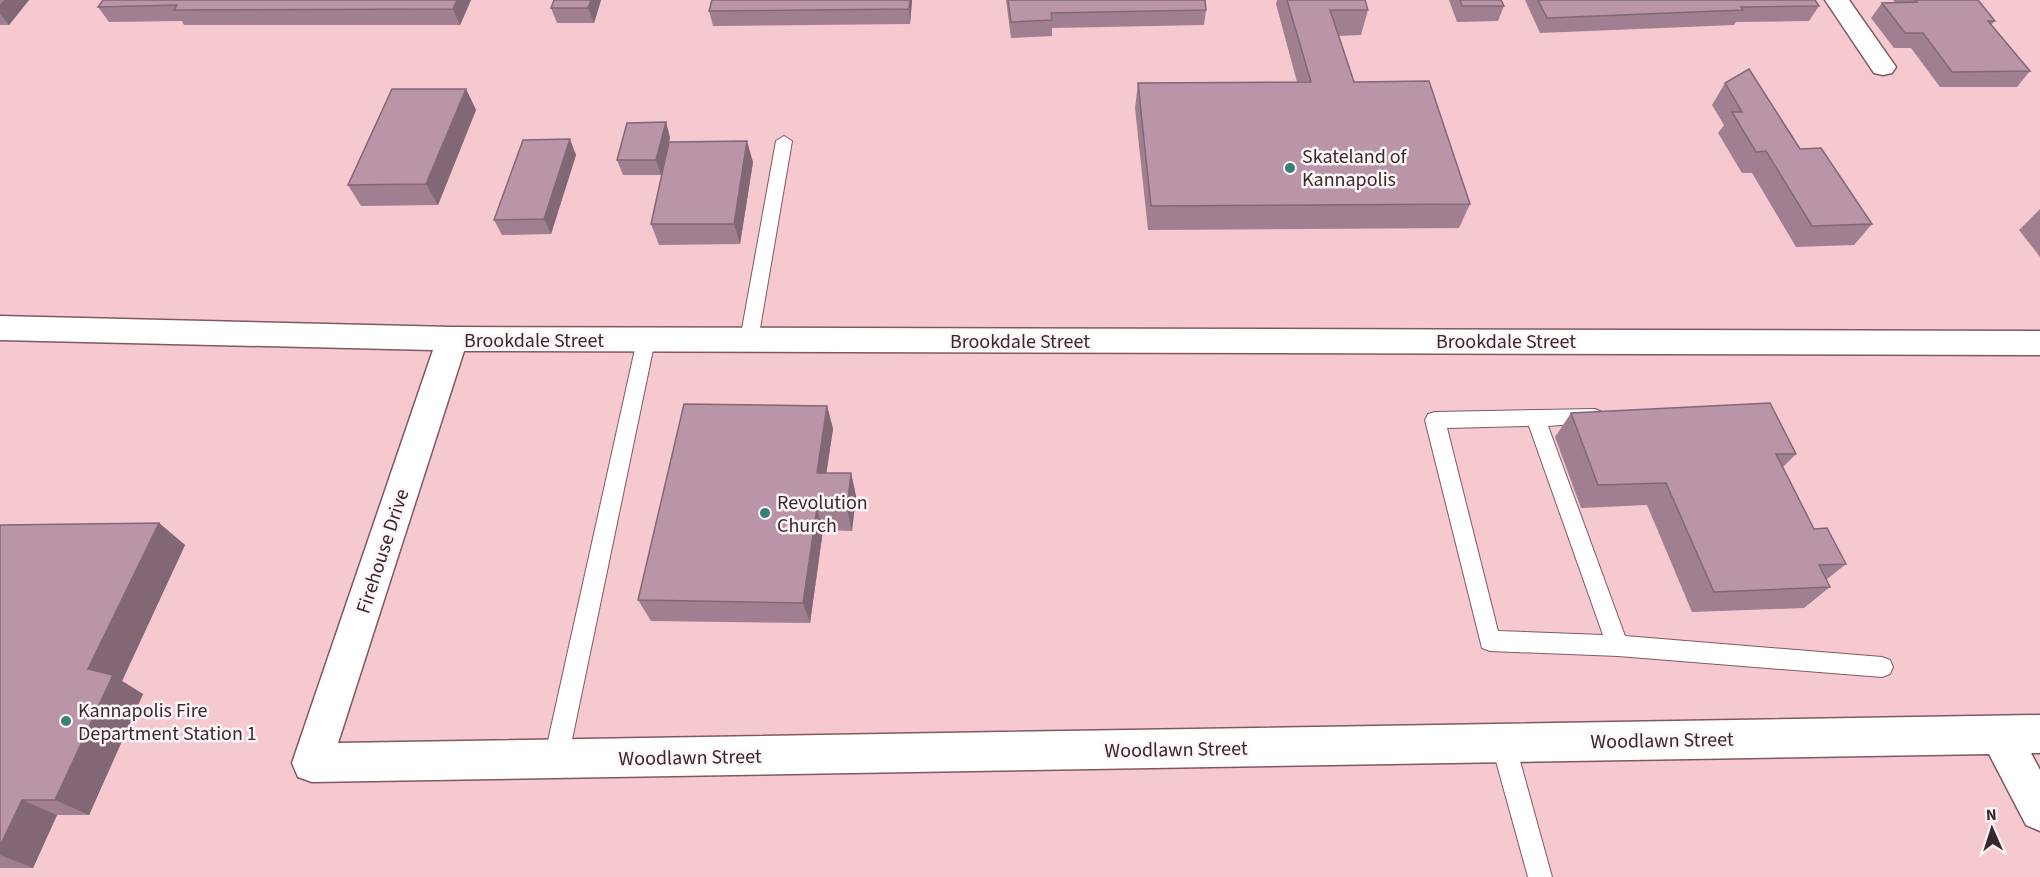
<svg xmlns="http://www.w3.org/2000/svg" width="2040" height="877" viewBox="0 0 2040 877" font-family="'Source Sans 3',sans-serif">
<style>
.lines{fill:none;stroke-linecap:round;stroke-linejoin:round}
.service-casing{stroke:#805960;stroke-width:2}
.minor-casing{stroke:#805960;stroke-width:3}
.service{fill:#fff;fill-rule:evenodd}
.minor{fill:#fff;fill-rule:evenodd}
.wall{fill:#a07f90}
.shaded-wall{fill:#826875}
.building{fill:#ba94a7;stroke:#826875;stroke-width:1.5}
.poi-dot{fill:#387f78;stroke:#fef5f6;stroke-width:2}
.labels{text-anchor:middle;stroke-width:5;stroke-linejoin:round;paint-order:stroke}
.poi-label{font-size:20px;fill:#3a292c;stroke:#fef5f6;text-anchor:start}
.street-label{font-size:20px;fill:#3a292c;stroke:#fef5f6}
</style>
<rect width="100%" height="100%" fill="#f6c9d0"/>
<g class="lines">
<defs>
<path id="service" d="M784 136 792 141 758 340 755 345H743L740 340 776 141Z
M646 333 652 335 655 340 568 759 564 767 556 770 548 767 544 759 637 340 640 335Z
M1595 409 1602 412 1605 417 1602 422 1548 426 1625 636 1882 657 1890 660 1893 667 1890 674 1882 677 1618 656 1490 651 1482 648 1425 420 1428 414 1435 412ZM1529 426 1603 635 1498 631 1447 428Z
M1503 732 1511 735 1515 743 1552 877H1528L1491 743 1495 735Z"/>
<path id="minor" d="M1825 0H1849L1896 67 1892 73 1883 75 1874 73Z
M0 316 452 327 2040 331V355L464 351 338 743 2040 715V753H2031L2040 770V831L2026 825 1989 754 312 782 298 777 292 763 433 350 0 340Z"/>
</defs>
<use href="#service" class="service-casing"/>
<use href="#minor" class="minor-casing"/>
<use href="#service" class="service"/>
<use href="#minor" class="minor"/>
</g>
<path class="wall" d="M0 0H29L9 25H0Z
M103 0H471L460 25H184L182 21 109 22 98 7Z
M554 0H601L594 23H557L551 8Z
M912 0 910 24 713 26 709 11Z
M1006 0H1205L1206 10 1204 25 1052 28V36L1011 38Z
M1277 0H1365L1368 10 1361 35 1339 36 1354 82 1470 204 1459 228 1148 230 1135 108 1138 83 1297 82 1276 4Z
M1449 0H1501L1504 6 1498 21 1457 22Z
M1525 0H1815L1819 6 1809 21 1736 22 1734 25 1540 33Z
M1893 0H1978L1995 21 1991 25 2030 71 2017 87H1940L1911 48H1894L1871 18 1882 3 1895 2Z
M1725 83 1800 149 1872 224 1854 245 1796 247 1752 173H1742L1718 133 1724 125 1712 105Z
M466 89 476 110 438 205 361 206 348 185Z
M666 122 670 138 669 142 753 162 740 244 659 245 651 224 668 146 661 175H623L617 160Z
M576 155 551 234 502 235 494 220Z
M2040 209V257L2019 230Z
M827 406 833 429 826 473H851L856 496 852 531 823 530 810 623 651 621 638 600Z
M1571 413 1796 454 1783 467 1814 529 1846 564 1826 580 1830 587 1804 608 1692 612 1647 505 1581 508 1555 437Z
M159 523 185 545 122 681 143 694 89 815H57L33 868H0V525Z"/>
<path class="shaded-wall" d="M4 0H29L9 25 0 14V5Z
M457 0H471L460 25 453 9Z
M591 0H601L594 23 588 8Z
M910 0H912L910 24 909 9Z
M466 89 476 110 438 205 426 184Z
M666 122 670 138 661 175 656 160Z
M570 139 576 155 551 234 544 219Z
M747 141 753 162 740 244 734 224Z
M827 406 833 429 823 496 817 473Z
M851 473 856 496 852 531 847 509Z
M817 508 823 530 810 623 803 603Z
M159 523 185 545 122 681 143 694 89 815 55 800 88 669Z
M22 800 57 815 33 868 0 855V846Z"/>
<path class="building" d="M103 0H457L453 9 174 10 177 5 98 7Z
M554 0H591L588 8H551Z
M712 0H910L909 9 709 11Z
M1008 0H1205L1206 10 1051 13 1052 20 1011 22Z
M1287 0H1365L1368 10H1330L1354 82 1429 81 1470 204 1151 206 1138 83 1311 82Z
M1460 0H1501L1504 6H1462Z
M1538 0H1815L1819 6 1741 7 1743 10 1547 18Z
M1915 0H1978L1995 21H1988L2030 71 1952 72 1923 33H1905L1882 3 1917 2Z
M1749 69 1800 149 1821 148 1872 224 1812 226 1766 151 1756 152 1732 112H1742L1725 83Z
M392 89H466L426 184 348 185Z
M666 122 656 160H617L627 123Z
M570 139 544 219 494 220 523 140Z
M747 141 734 224H651L669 142Z
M1770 403 1796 454H1776L1814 529 1827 528 1846 564 1819 565 1830 587 1714 592 1666 483 1598 485 1571 413Z
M684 404 827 406 817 473H851L847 509 817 508 803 603 638 600Z
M159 523 88 669 113 675 55 800H22L0 846V525Z"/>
<g class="poi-dot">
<circle cx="1290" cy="168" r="6"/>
<circle cx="765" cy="513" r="6"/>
<circle cx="66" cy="721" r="6"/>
</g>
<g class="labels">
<g class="poi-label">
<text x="1302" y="163">Skateland of<tspan x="1302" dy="23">Kannapolis</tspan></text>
<text x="777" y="509">Revolution<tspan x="777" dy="23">Church</tspan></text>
<text x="78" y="717">Kannapolis Fire<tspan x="78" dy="23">Department Station 1</tspan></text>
</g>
<g class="street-label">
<text x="534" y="347">Brookdale Street</text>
<text x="1020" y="348">Brookdale Street</text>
<text x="1506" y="348">Brookdale Street</text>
<text transform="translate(382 551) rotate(-72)" y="7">Firehouse Drive</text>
<text transform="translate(1662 740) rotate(-1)" y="7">Woodlawn Street</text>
<text transform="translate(1176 749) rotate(-1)" y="7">Woodlawn Street</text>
<text transform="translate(690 757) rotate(-1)" y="7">Woodlawn Street</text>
</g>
</g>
<g transform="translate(1992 829) rotate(357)" stroke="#fef5f6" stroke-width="4.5" paint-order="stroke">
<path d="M0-4.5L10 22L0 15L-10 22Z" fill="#3a292c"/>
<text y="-9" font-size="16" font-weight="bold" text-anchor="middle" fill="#3a292c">N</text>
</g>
</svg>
